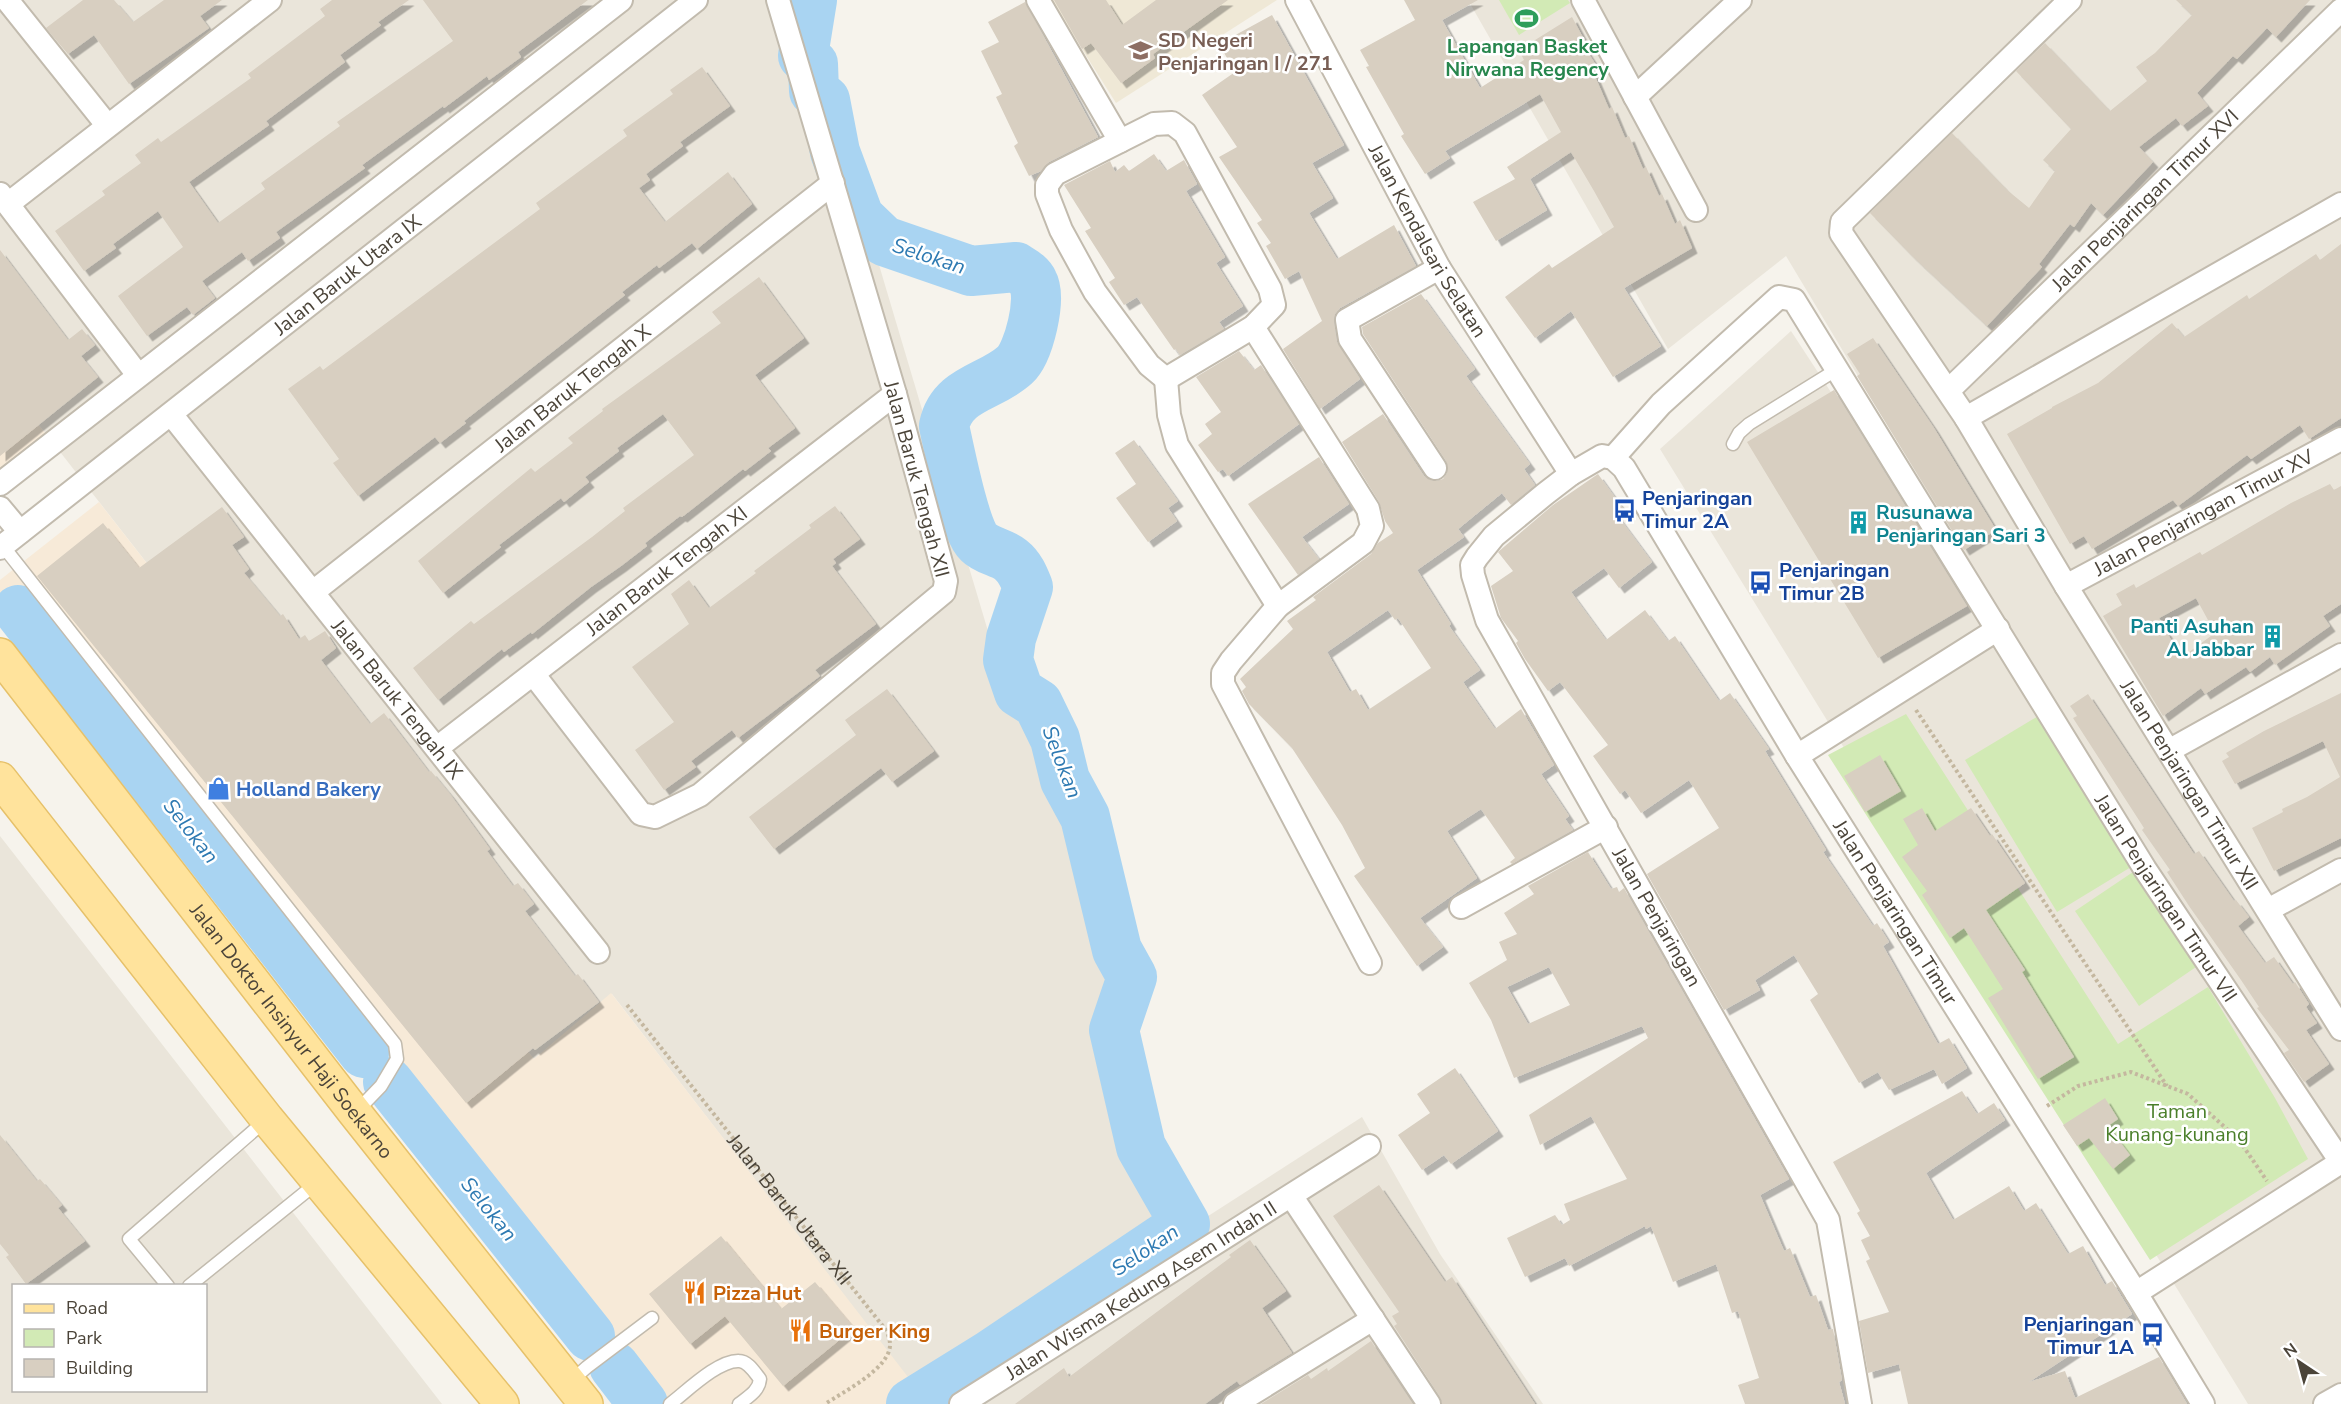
<svg xmlns="http://www.w3.org/2000/svg" width="2341" height="1404" viewBox="0 0 2341 1404" font-family="'Nunito Sans',sans-serif">
<style>
.residential{fill:#eae5da;fill-rule:evenodd}
.commercial{fill:#f7ead8}
.education{fill:#efe8d6}
.green{fill:#d2eab5}
.lines{fill:none;stroke-linecap:round;stroke-linejoin:round}
.river{stroke:#a9d4f2;stroke-width:50}
.building{fill:#d8cfc1;fill-rule:evenodd;filter:url(#shadow)}
.lane-casing{stroke:#c2bbae;stroke-width:15}
.street-casing{stroke:#c2bbae;stroke-width:26}
.primary-casing{stroke:#e6c16a;stroke-width:36}
.path{stroke:#c4b79f;stroke-width:4;stroke-dasharray:3 3;stroke-linecap:butt}
.lane{stroke:#fff;stroke-width:12}
.street{stroke:#fff;stroke-width:22}
.primary{stroke:#ffe39c;stroke-width:33}
.labels{text-anchor:middle;stroke-width:5;stroke-linejoin:round;paint-order:stroke}
.education-label{font-size:20px;font-weight:bold;fill:#785e54;stroke:#fff;text-anchor:start}
.leisure-label{font-size:20px;font-weight:bold;fill:#27864d;stroke:#fff}
.street-label{font-size:20px;fill:#4b4439;stroke:#fff}
.transit-label{font-size:20px;font-weight:bold;fill:#164399;stroke:#fff;text-anchor:start}
.culture-label{font-size:20px;font-weight:bold;fill:#0d838f;stroke:#fff;text-anchor:start}
.shop-label{font-size:20px;font-weight:bold;fill:#366cbe;stroke:#fff;text-anchor:start}
.park-label{font-size:20px;fill:#4a7f2a;stroke:#fff}
.food-label{font-size:20px;font-weight:bold;fill:#c56008;stroke:#fff;text-anchor:start}
.water-label{font-size:21px;font-style:italic;fill:#2e7ab2;stroke:#fff}
</style>
<defs>
<filter id="shadow"><feDropShadow dx="5.5" dy="5.5" stdDeviation="0" flood-color="#0004"/></filter>
</defs>
<rect width="100%" height="100%" fill="#f6f3ec"/>
<path class="residential" d="M0 0H822L835 117 1007 695 1013 710 1033 712 1047 740 1064 805 1088 850 1116 964 1133 991 1124 1023 1106 1040 1144 1155 1188 1229 1362 1117 1440 1254 1543 1404H917L924 1399 612 994 534 1059 0 375Z
M1468 0H2341V1404H2248L1660 449 1791 331 2277 1075 1786 256 1668 349Z
M0 836 442 1404H0ZM14 1286H206V1390H14Z"/>
<path class="commercial" d="M0 375 56 447 0 488Z
M99 502 534 1059 611 993 925 1399 917 1404H640L0 601V580Z"/>
<path class="education" d="M1051 0H1277L1116 103Z"/>
<path class="green" d="M1499 0H1568L1570 3 1519 35Z
M1906 714 2118 1044 2208 987 2275 1098 2308 1159 2150 1260 1828 755Z
M2040 715 2131 867 2057 912 1965 760Z
M2133 872 2196 967 2139 1006 2075 911Z"/>
<g class="lines">
<path class="river" d="M812 0 803 56 813 64 814 91 825 100 835 152 859 217 884 241 971 271 1016 267C1022 271 1030 275 1033 282 1042 298 1029 352 1015 365 990 388 952 388 944 426 949 448 965 530 978 542 987 551 1001 552 1011 560 1020 567 1024 577 1028 587L1011 638 1008 660 1019 692 1038 704 1055 739 1065 780 1085 817 1117 950 1132 977 1114 1030 1141 1147 1185 1224 990 1355 911 1404
M18 610 364 1053
M388 1082 590 1336
M614 1366 643 1404"/>
</g>
<path class="building" d="M83 0H114L133 22 164 0H222L200 16 209 28 129 84 94 35 68 54 46 28Z
M332 0H409L378 22 381 25 340 55 345 62 266 121 269 125 189 182 218 223 265 189 261 183 340 126 337 122 453 41 423 0H588L518 52 521 57 489 80 487 76 444 108 443 106 362 165 365 168 276 232 280 238 248 261 242 252 202 281 215 298 193 315 187 307 147 336 118 296 183 247 158 211 113 244 116 248 84 271 55 231 105 195 102 191 141 163 135 155 158 138 161 142 251 78 248 74 325 16 320 9Z
M1054 0H1106L1122 25 1156 0H1228L1153 54 1155 58 1121 83 1091 43 1082 49Z
M1404 0H1478L1442 20 1480 88 1524 60 1519 50 1572 17 1588 47 1585 48 1596 65 1591 67 1609 109 1612 107 1625 138 1629 136 1643 169 1646 167 1659 196 1662 194 1675 224 1680 220 1692 248 1624 288 1661 346 1613 377 1571 311 1535 338 1505 297 1549 264 1552 268 1614 227 1594 191 1571 152 1530 179 1547 210 1496 241 1473 202 1515 179 1507 167 1561 132 1540 94 1445 151 1450 158 1425 174 1401 136 1404 134 1366 67 1369 66 1360 50 1415 20Z
M2176 0H2310L2276 37 2267 28 2237 59 2233 56 2197 93 2208 106 2182 126 2176 118 2139 147 2153 162 2103 215 2091 203 2074 227 2070 224 2039 264 2042 267 1987 326 1911 255 1870 213 1952 133 2007 190 2029 208 2055 171 2043 160 2071 129 2016 71 2045 43 2110 111 2147 81 2136 67 2155 53 2192 15Z
M1025 2 1098 137 1049 162 1041 171 1029 176 1014 146 1018 143 996 97 1002 94 981 51 999 42 988 22Z
M1272 15 1344 145 1312 163 1333 198 1309 213 1337 259 1394 225 1416 266 1340 308 1335 314 1334 322 1337 342 1360 379 1320 409 1283 349 1322 321 1299 271 1285 279 1266 246 1271 243 1257 223 1262 220 1219 157 1237 147 1202 95 1235 72 1219 44Z
M702 67 730 106 680 142 683 146 646 174 650 180 639 188 665 222 728 172 752 204 697 249 692 243 659 268 657 265 622 292 625 295 464 421 466 423 440 443 435 437 358 496 333 463 339 459 288 389 320 366 323 370 540 209 536 203 627 136 623 130 673 94 670 90Z
M1154 154 1166 171 1184 160 1197 184 1186 191 1225 257 1216 263 1243 306 1219 322 1224 329 1180 355 1176 349 1174 350 1137 297 1124 305 1109 282 1115 278 1085 231 1091 228 1064 185 1110 161 1115 172 1124 165 1129 171Z
M2341 244V418L2309 439 2300 425 2251 459 2247 455 2178 506 2173 500 2092 549 2084 536 2070 544 2007 434 2052 408V407L2098 383 2172 323 2184 337 2247 295 2249 299 2316 254 2320 260Z
M0 250 68 340 82 329 95 345 81 356 98 377 0 456Z
M759 277 804 338 755 375 795 428 768 448 771 451 745 471 743 469 682 517 680 516 645 543 647 546 621 566 591 587 532 634 531 632 504 652 502 649 438 700 413 668 471 621 474 624 592 537 625 511 623 508 694 455 663 414 617 448 619 451 585 477 589 482 564 502 561 498 499 545 501 547 443 593 418 561 531 468 535 472 573 443 568 438 603 411 602 409 721 323 712 312Z
M1421 294 1475 369 1466 376 1530 464 1524 469 1535 485 1511 505 1502 493 1458 529 1464 537 1417 570 1451 624 1449 626 1480 670 1463 682 1495 729 1521 709 1554 765 1541 774 1569 816 1565 819 1573 830 1512 864 1510 862 1515 858 1481 809 1447 831 1477 878 1420 918 1443 947 1417 966 1354 876 1365 868 1342 825 1292 748 1249 704 1242 691 1246 687 1240 679 1293 629 1287 621 1316 600 1313 597 1371 554 1378 543 1393 533 1385 521 1379 502 1342 442 1383 414 1424 476 1430 480 1436 481 1443 479 1447 473 1446 461 1363 334 1362 327ZM1388 610 1395 620 1398 618 1431 668 1368 710 1356 689 1350 692 1327 652Z
M1873 338 1934 428 1996 530 1964 550 1857 376 1860 374 1847 354Z
M1239 351 1254 370 1261 365 1299 424 1228 476 1223 469 1218 472 1198 445 1212 434 1205 424 1221 412 1196 377Z
M1834 390 1967 606 1878 658 1747 442Z
M1134 440 1178 501 1168 508 1177 521 1148 542 1116 498 1136 484 1115 453Z
M1319 457 1349 504 1302 537 1319 559 1298 575 1248 504Z
M1598 474 1624 510 1617 515 1652 562 1619 588 1604 568 1571 592 1606 640 1645 610 1668 641 1675 636 1719 701 1730 693 1769 749 1765 751 1826 850 1823 852 1873 926 1877 923 1889 942 1883 946 1938 1044 1949 1038 1967 1068 1942 1084 1934 1069 1889 1090 1878 1072 1859 1083 1810 1000 1818 994 1794 955 1755 980 1760 990 1724 1010 1647 874 1719 828 1689 780 1641 813 1625 790 1620 794 1593 756 1608 745 1560 682 1548 691 1525 659 1516 643 1518 641 1501 618 1491 586 1513 571 1498 552 1553 505Z
M2330 484 2334 490 2341 486V604L2323 616 2330 626 2275 665 2270 657 2250 672 2246 667 2205 694 2201 688 2163 716 2103 616 2122 605 2116 594 2134 584 2136 588 2200 552 2202 555 2291 503ZM2196 598 2215 633 2181 658 2159 618Z
M835 506 860 539 833 559 836 563 832 566 876 624 815 670 820 676 738 738 732 730 691 761 696 767 664 790 635 750 674 722 632 667 689 624 671 594 689 580 709 608 756 573 754 571 811 528 809 525Z
M222 507 244 537 232 545 249 569 244 573 280 616 283 614 299 639 305 635 309 641 325 631 336 648 321 660 370 724 384 713 429 772 431 771 450 794 490 849 487 851 513 886 518 883 534 904 525 911 575 976 578 974 599 1002 535 1050 533 1048 466 1103 37 576 103 523 139 568Z
M887 689 934 751 892 782 881 768 774 849 749 817 856 735 845 720Z
M2341 693V838L2274 871 2252 828 2283 812 2282 809 2307 797 2340 777 2323 741 2235 784 2222 761 2229 757 2226 753 2264 731Z
M2088 694 2194 854 2199 851 2234 901 2236 900 2249 917 2238 926 2265 963 2274 957 2293 984 2295 982 2309 1004 2306 1007 2317 1023 2306 1030 2329 1064 2304 1082 2284 1053 2289 1050 2257 1008 2259 1007 2241 980 2189 906 2167 872 2170 870 2142 830 2144 828 2073 718 2077 716 2070 706Z
M1880 755 1901 791 1865 812 1844 776Z
M1922 808 1935 831 1971 808 1990 836 1992 834 2025 883 1986 910 2025 970 2022 972 2074 1057 2038 1079 1988 998 2003 989 1964 928 1950 938 1922 895 1927 891 1902 857 1918 845 1903 819Z
M1588 852 1611 889 1617 887 1619 892 1624 888 1789 1179 1760 1195 1784 1251 1790 1248 1810 1297 1816 1295 1828 1330 1833 1329 1842 1380 1839 1382 1845 1404H1745L1738 1385 1759 1378 1738 1311 1732 1313 1716 1264 1673 1282 1651 1226 1646 1229 1645 1226 1569 1266 1565 1258 1525 1277 1507 1238 1555 1215 1562 1225 1570 1220 1564 1204 1627 1179 1591 1116 1540 1145 1529 1115 1648 1038 1642 1026 1514 1078 1491 1020 1469 983 1507 960 1499 942 1517 934 1504 913 1534 894 1528 886ZM1549 967 1570 1005 1528 1024 1507 987Z
M1455 1068 1498 1131 1451 1164 1444 1155 1422 1170 1398 1135 1430 1113 1417 1094Z
M1962 1091 1977 1114 1994 1103 2005 1120 1926 1173 1953 1220 2009 1186 2024 1211 2036 1203 2068 1254 2083 1246 2105 1285 2112 1281 2132 1314 2029 1382 2065 1371 2075 1398 2159 1357 2187 1404H1908L1899 1364 1868 1373 1859 1321 1889 1312 1866 1261 1870 1259 1861 1240 1870 1236 1857 1213 1860 1211 1833 1162Z
M2105 1098 2118 1119 2108 1126 2130 1155 2113 1169 2089 1138 2077 1146 2063 1125Z
M0 1135 37 1181 40 1179 62 1205 58 1208 85 1241 26 1284 6 1257 9 1255 0 1244Z
M1379 1185 1445 1282 1452 1277 1535 1404H1442L1440 1397 1394 1326 1397 1324 1392 1316 1399 1312 1333 1216Z
M721 1236 781 1309 815 1282 854 1328 783 1386 725 1316 690 1344 649 1294Z
M1250 1240 1286 1291 1262 1308 1292 1353 1240 1385 1237 1381 1205 1404H1015L1064 1368 1069 1377 1231 1257 1229 1255Z
M1371 1341 1413 1404H1261L1308 1375 1311 1379 1327 1368 1328 1371Z"/>
<g class="lines">
<defs>
<path id="lane" d="M1733 444 1739 433 1749 424 1836 370
M3 546 395 1044 397 1059 381 1086 355 1113
M168 1286 129 1239 266 1120
M189 1286 318 1182
M570 1382 587 1367 652 1318
M670 1404C686 1392 718 1360 739 1361 748 1361 755 1373 760 1379 759 1391 748 1397 739 1404"/>
<g id="street">
<path d="M7 0 107 125"/>
<path d="M1038 0 1120 141"/>
<path id="s2" d="M1297 0 1439 268 1571 474"/>
<path d="M1583 0 1696 210"/>
<path id="s3" d="M2070 0 1842 222 1841 233 1966 418 2066 586 2341 1029"/>
<path d="M1635 97 1740 0"/>
<path d="M1172 123 1185 133 1270 289 1274 305 1253 327 1166 379 1149 365 1095 292 1061 230 1047 194V185L1055 174 1154 124Z"/>
<path d="M0 194 138 375"/>
<path d="M8 204 270 0"/>
<path d="M1253 327 1368 509 1372 526 1363 543 1278 606 1231 661 1223 673V684L1370 963"/>
<path d="M1166 379 1169 415 1177 445 1278 606"/>
<path id="s4" d="M1949 390 2341 10"/>
<path id="s5" d="M171 414 598 952"/>
<path d="M1966 418 2341 204"/>
<path id="s6" d="M1613 458 1661 404 1779 297 1794 300 2145 869 2341 1162"/>
<path d="M1435 468 1350 339 1347 320 1439 268"/>
<path d="M0 484 621 0"/>
<path d="M0 508 20 532"/>
<path id="s7" d="M0 548 696 0"/>
<path id="s8" d="M2066 586 2341 439"/>
<path id="s9" d="M313 592 833 183"/>
<path d="M534 675 641 814 655 817 700 795 944 592 946 581 895 394 778 0"/>
<path id="s10" d="M437 748 895 394"/>
<path d="M2170 750 2341 655"/>
<path d="M1797 756 1998 629"/>
<path d="M1461 907 1606 827"/>
<path d="M2268 910 2341 870"/>
<path d="M1292 1197 1429 1404"/>
<path d="M2136 1293 2341 1162"/>
<path id="s11" d="M961 1404 1369 1146"/>
<path d="M1235 1404 1373 1319"/>
<path id="s12" d="M1860 1404 1828 1220 1487 620 1473 575 1472 565 1477 557 1494 536 1545 494 1571 474 1602 456 1613 458 1624 468 1797 756 2136 1293 2203 1404"/>
<path d="M2325 1404 2341 1395"/>
</g>
<g id="primary">
<path id="s13" d="M0 655 355 1113 586 1404"/>
<path d="M0 779 267 1119 502 1404"/>
</g>
</defs>
<use href="#lane" class="lane-casing"/>
<use href="#street" class="street-casing"/>
<use href="#primary" class="primary-casing"/>
<g class="path">
<path d="M1916 710 2167 1086"/>
<path id="s1" d="M627 1005 886 1330C888 1334 890 1340 890 1344 891 1368 843 1392 825 1404"/>
<path d="M2047 1106 2078 1086 2131 1072 2188 1094 2239 1140 2267 1181"/>
</g>
<use href="#lane" class="lane"/>
<use href="#street" class="street"/>
<use href="#primary" class="primary"/>
</g>
<defs>
<symbol id="stadium-bare" viewBox="-9 -9 18 18"><path d="M0-5a6.5 5 0 1 0 0 10a6.5 5 0 1 0 0-10ZM-3.5-1.8h7v3.6h-7Z" fill="#2e9e5b" stroke="#fff" stroke-width="2.5" paint-order="stroke"/></symbol>
<symbol id="school-bare" viewBox="-9 -9 18 18"><path d="M0-5L7-2L0 1L-7-2ZM-4 1L0 2.5L4 1V4Q0 6-4 4Z" fill="#8d6e63" stroke="#fff" stroke-width="2.5" paint-order="stroke"/></symbol>
<symbol id="bus-bare" viewBox="-9 -9 18 18"><path d="M-5-6H5V4H4V6H2V4H-2V6H-4V4H-5ZM-3.5-4V0h7V-4ZM-3.5 1.2v1.5H-2V1.2ZM2 1.2v1.5H3.5V1.2Z" fill="#1a4fb4" stroke="#fff" stroke-width="2.5" paint-order="stroke"/></symbol>
<symbol id="building-bare" viewBox="-9 -9 18 18"><path d="M-4-6H4V6H1V3H-1V6H-4ZM-2.5-4.3h1.7v1.8h-1.7ZM.8-4.3h1.7v1.8H.8ZM-2.5-1h1.7V.8h-1.7ZM.8-1h1.7V.8H.8Z" fill="#0f9aa8" stroke="#fff" stroke-width="2.5" paint-order="stroke"/></symbol>
<symbol id="shop-bare" viewBox="-9 -9 18 18"><path d="M-5-2.5h2.3a2.7 3.5 0 0 1 5.4 0H5L5.5 6h-11ZM-1.5-2.5h3a1.5 2.3 0 0 0-3 0Z" fill="#3f7fe0" stroke="#fff" stroke-width="2.5" paint-order="stroke"/></symbol>
<symbol id="restaurant-bare" viewBox="-9 -9 18 18"><path d="M-5-6h1v4h1v-4h1v4h1v-4h1v5L-1.5 .5V6h-2V.5L-5-1ZM5-6V6H3V1.5H1.5Q1.5-4 5-6Z" fill="#e8710a" stroke="#fff" stroke-width="2.5" paint-order="stroke"/></symbol>
</defs>
<g fill-rule="evenodd">
<use href="#stadium-bare" x="1510" y="2" width="33" height="33"/>
<use href="#school-bare" x="1124" y="34" width="33" height="33"/>
<use href="#bus-bare" x="1608" y="494" width="33" height="33"/>
<use href="#building-bare" x="1842" y="506" width="33" height="33"/>
<use href="#bus-bare" x="1744" y="566" width="33" height="33"/>
<use href="#building-bare" x="2256" y="620" width="33" height="33"/>
<use href="#shop-bare" x="202" y="772" width="33" height="33"/>
<use href="#restaurant-bare" x="678" y="1276" width="33" height="33"/>
<use href="#restaurant-bare" x="784" y="1314" width="33" height="33"/>
<use href="#bus-bare" x="2136" y="1318" width="33" height="33"/>
</g>
<g class="labels">
<g class="education-label">
<text x="1158" y="47">SD Negeri<tspan x="1158" dy="23">Penjaringan I / 271</tspan></text>
</g>
<g class="leisure-label">
<text x="1527" y="53">Lapangan Basket<tspan x="1527" dy="23">Nirwana Regency</tspan></text>
</g>
<g class="street-label">
<text dy="7" stroke="none"><textPath href="#s4" startOffset="273">Jalan Penjaringan Timur XVI</textPath></text>
<text dy="7" stroke="none"><textPath href="#s2" startOffset="274">Jalan Kendalsari Selatan</textPath></text>
<text dy="7" stroke="none"><textPath href="#s7" startOffset="442">Jalan Baruk Utara IX</textPath></text>
<text dy="7" stroke="none"><textPath href="#s9" startOffset="330">Jalan Baruk Tengah X</textPath></text>
<text transform="translate(917 479) rotate(75)" y="7">Jalan Baruk Tengah XII</text>
<text dy="7" stroke="none"><textPath href="#s8" startOffset="156">Jalan Penjaringan Timur XV</textPath></text>
<text dy="7" stroke="none"><textPath href="#s10" startOffset="290">Jalan Baruk Tengah XI</textPath></text>
<text dy="7" stroke="none"><textPath href="#s5" startOffset="364">Jalan Baruk Tengah IX</textPath></text>
<text dy="7" stroke="none"><textPath href="#s3" startOffset="982">Jalan Penjaringan Timur XII</textPath></text>
<text dy="7" stroke="none"><textPath href="#s6" startOffset="951">Jalan Penjaringan Timur VII</textPath></text>
<text dy="7" stroke="none"><textPath href="#s12" startOffset="1652">Jalan Penjaringan Timur</textPath></text>
<text transform="translate(1657 917) rotate(60)" y="7">Jalan Penjaringan</text>
<text dy="7" stroke="none"><textPath href="#s13" startOffset="476">Jalan Doktor Insinyur Haji Soekarno</textPath></text>
<text dy="7" stroke="none"><textPath href="#s1" startOffset="261">Jalan Baruk Utara XII</textPath></text>
<text dy="7" stroke="none"><textPath href="#s11" startOffset="213">Jalan Wisma Kedung Asem Indah II</textPath></text>
</g>
<g class="transit-label">
<text x="1642" y="505">Penjaringan<tspan x="1642" dy="23">Timur 2A</tspan></text>
<text x="1779" y="577">Penjaringan<tspan x="1779" dy="23">Timur 2B</tspan></text>
<text x="2134" y="1331" text-anchor="end">Penjaringan<tspan x="2134" dy="23">Timur 1A</tspan></text>
</g>
<g class="culture-label">
<text x="1876" y="519">Rusunawa<tspan x="1876" dy="23">Penjaringan Sari 3</tspan></text>
<text x="2254" y="633" text-anchor="end">Panti Asuhan<tspan x="2254" dy="23">Al Jabbar</tspan></text>
</g>
<g class="shop-label">
<text x="236" y="796">Holland Bakery</text>
</g>
<g class="park-label">
<text x="2177" y="1118">Taman<tspan x="2177" dy="23">Kunang-kunang</tspan></text>
</g>
<g class="food-label">
<text x="713" y="1300">Pizza Hut</text>
<text x="819" y="1338">Burger King</text>
</g>
<g class="water-label">
<text transform="translate(929 256) rotate(18)" y="7">Selokan</text>
<text transform="translate(1062 762) rotate(69)" y="7">Selokan</text>
<text transform="translate(191 831) rotate(52)" y="7">Selokan</text>
<text transform="translate(489 1209) rotate(51)" y="7">Selokan</text>
<text transform="translate(1145 1250) rotate(-34)" y="7">Selokan</text>
</g>
</g>
<rect x="12" y="1284" width="195" height="108" fill="#ffffff" stroke="#b7b4b0" stroke-width="1.5"/>
<rect x="24" y="1304" width="30" height="9" fill="#ffe39c" stroke="#b7b4b0" stroke-width="1.5"/>
<text x="66" y="1314" font-size="18" fill="#4b4439">Road</text>
<rect x="24" y="1329" width="30" height="18" fill="#d2eab5" stroke="#b7b4b0" stroke-width="1.5"/>
<text x="66" y="1344" font-size="18" fill="#4b4439">Park</text>
<rect x="24" y="1359" width="30" height="18" fill="#d8cfc1" stroke="#b7b4b0" stroke-width="1.5"/>
<text x="66" y="1374" font-size="18" fill="#4b4439">Building</text>
<g transform="translate(2299 1362) rotate(324)" stroke="#ffffff" stroke-width="4.5" paint-order="stroke">
<path d="M0-4.5L10 22L0 15L-10 22Z" fill="#4b4439"/>
<text y="-9" font-size="16" font-weight="bold" text-anchor="middle" fill="#4b4439">N</text>
</g>
</svg>
